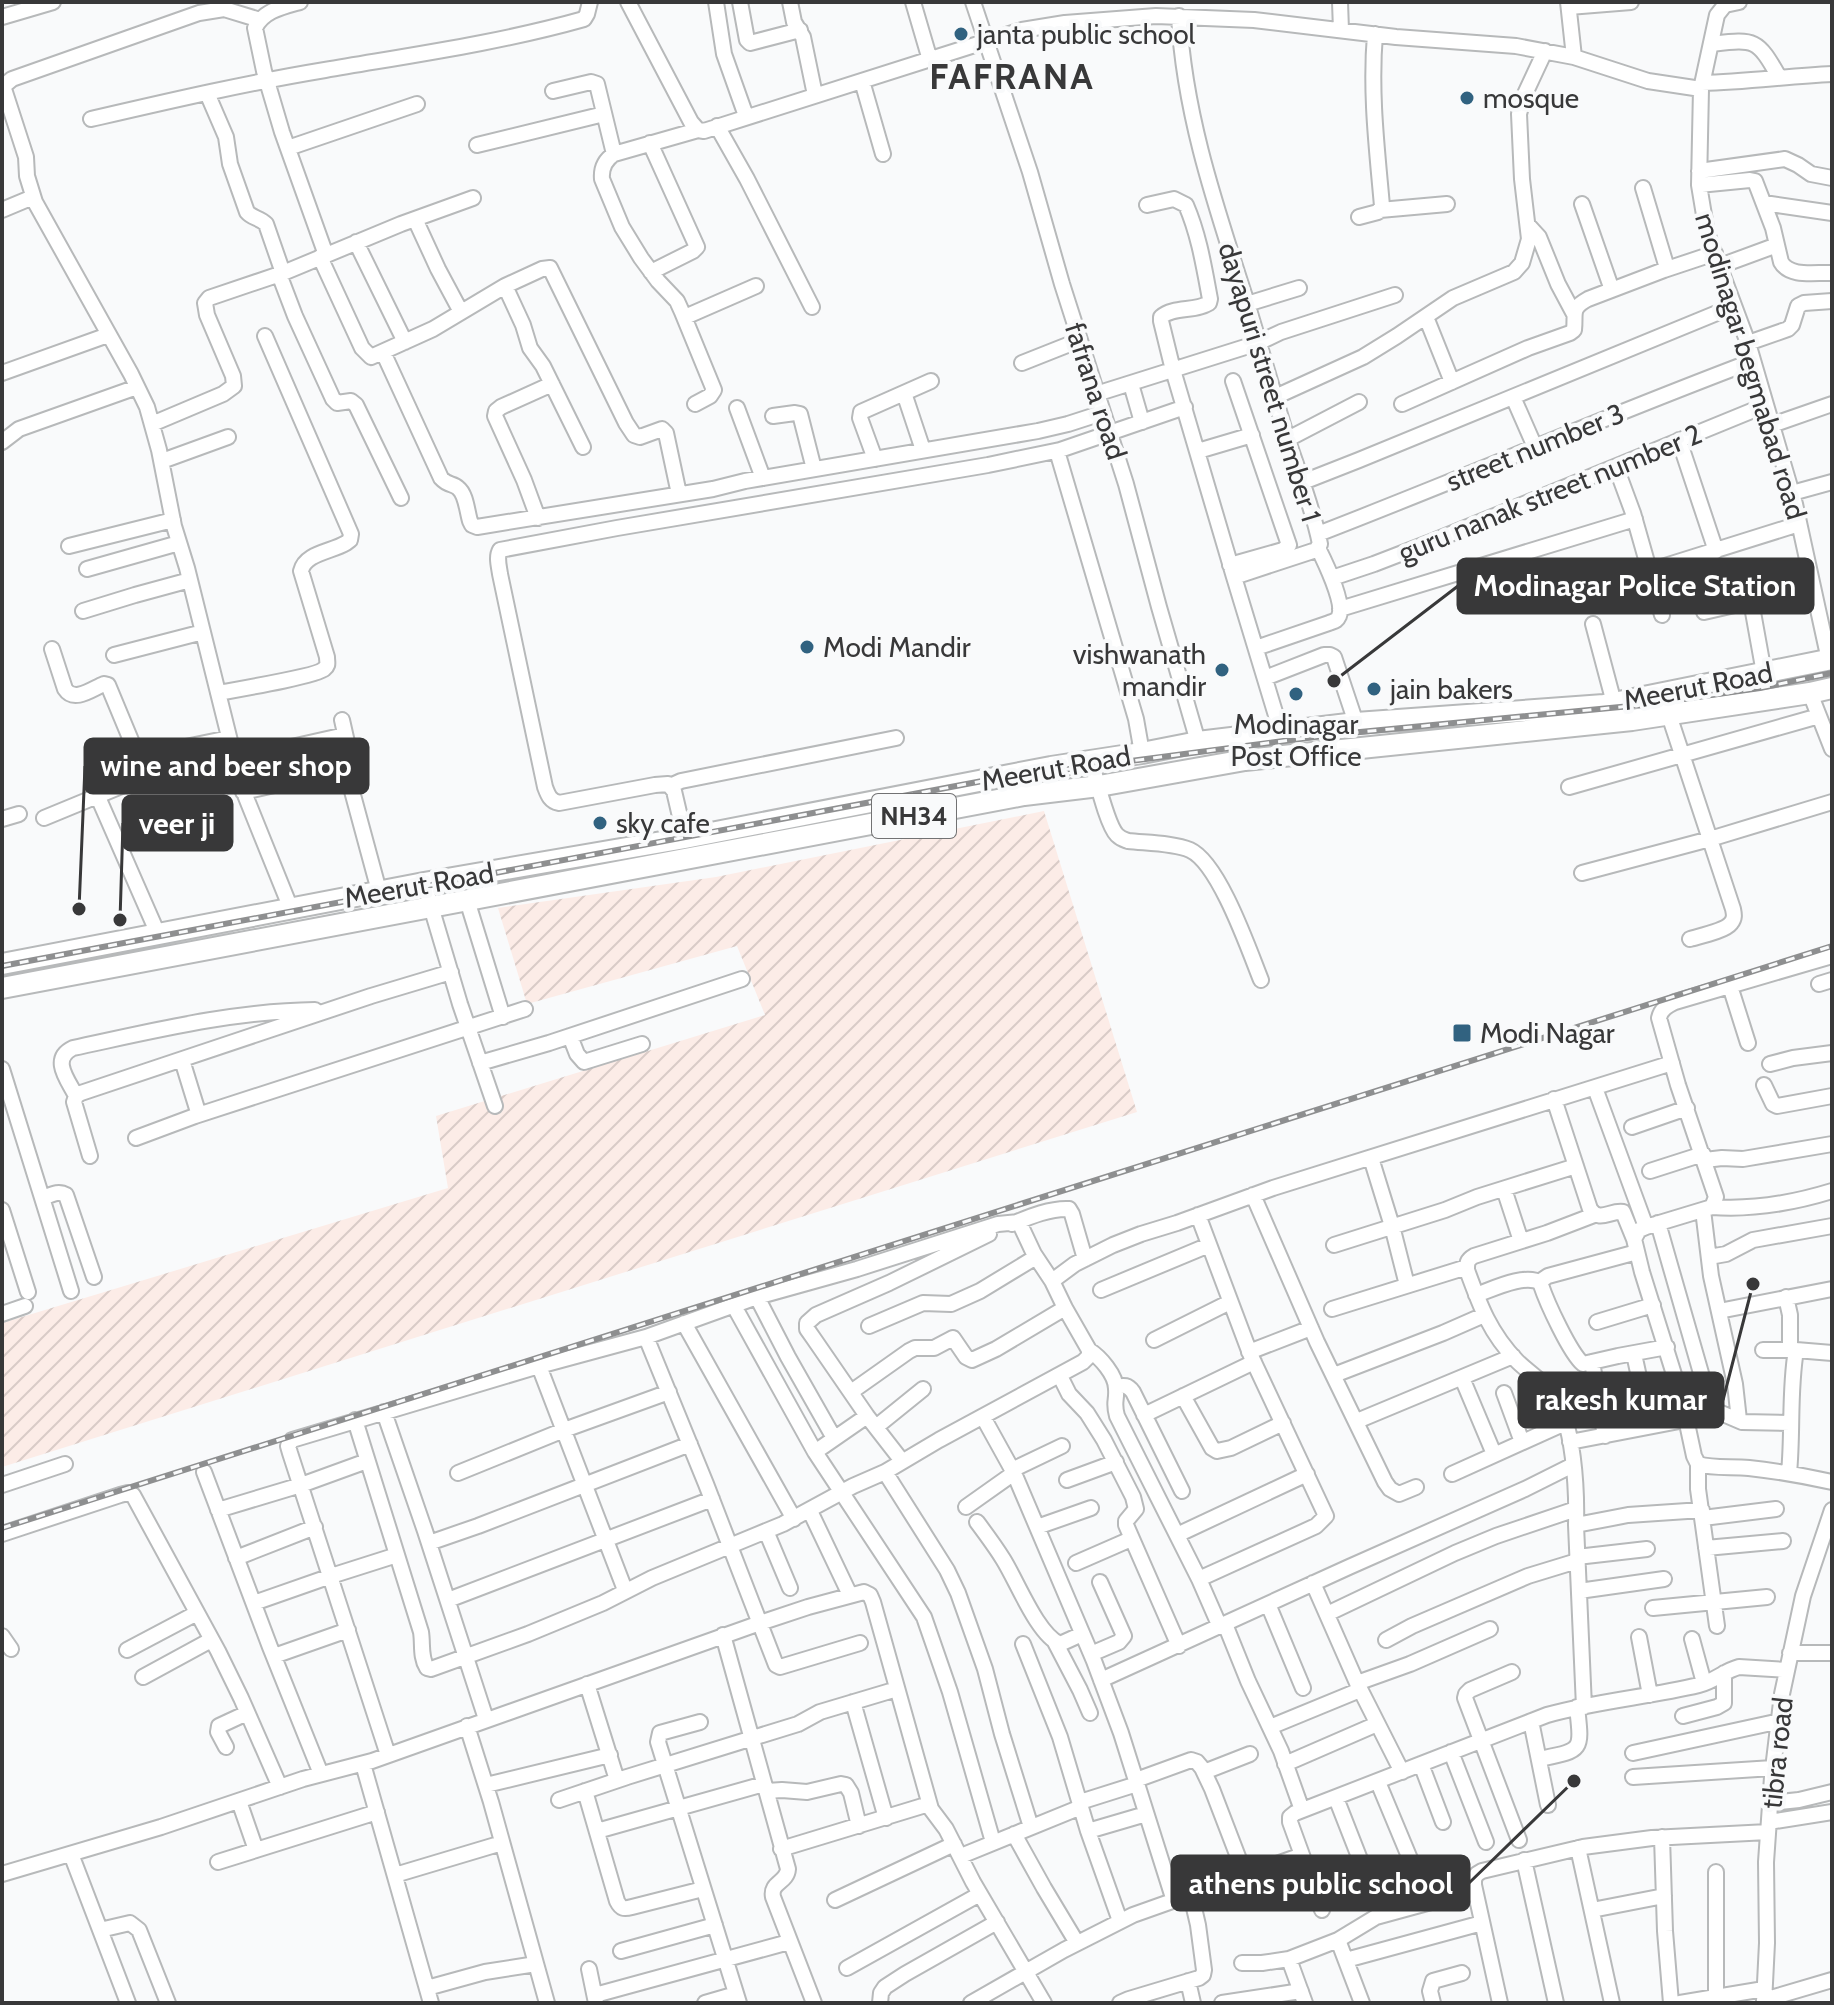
<svg xmlns="http://www.w3.org/2000/svg" width="1834" height="2005" viewBox="0 0 1834 2005" font-family="Cabin,sans-serif">
<style>
.industrial{fill:url(#industrial-furrows)}
.lines{fill:none;stroke-linecap:round;stroke-linejoin:round}
.minor-casing{stroke:#b7b9ba;stroke-width:18}
.highway-casing{stroke:#b7b9ba;stroke-width:24}
.minor{stroke:#fff;stroke-width:14}
.highway{stroke:#fff;stroke-width:20}
.rail-casing{stroke:#8e8f90;stroke-width:6}
.rail{stroke:#f9fafb;stroke-width:3;stroke-dasharray:9;stroke-linecap:butt}
.poi-dot{fill:#316280;stroke:#f9fafb;stroke-width:3}
.labels{text-anchor:middle;stroke-width:8;stroke-linejoin:round;paint-order:stroke}
.shield{fill:#f9fafb;stroke:#727273;stroke-width:2}
.shield-label{font-size:26px;font-weight:bold;fill:#383839}
.poi-label{font-size:28px;fill:#383839;stroke:#f9fafb;text-anchor:start}
.street-label{font-size:28px;fill:#383839;stroke:#f9fafb}
.district-label{font-size:36px;font-weight:bold;letter-spacing:2px;fill:#383839;stroke:#f9fafb}
.leader{fill:none;stroke:#383839;stroke-width:3}
.callout-dot{fill:#383839;stroke:#f9fafb;stroke-width:3}
.callout{fill:#383839;stroke:#383839;stroke-width:3}
.callout-label{font-size:30px;text-anchor:middle;font-weight:bold;fill:#fff}
</style>
<defs>
<pattern id="industrial-furrows" width="10" height="10" patternUnits="userSpaceOnUse" patternTransform="scale(2)"><rect width="10" height="10" fill="#fcece7"/><path d="M-1 1l2-2M0 10L10 0M9 11l2-2" fill="none" stroke="#d9cbc7"/></pattern>
</defs>
<rect width="100%" height="100%" fill="#f9fafb"/>
<path class="industrial" d="M1044 811 1137 1112 2 1467V1323L448 1188 436 1116 765 1015 737 946 527 1004 498 908 716 877Z"/>
<g class="lines">
<defs>
<path id="minor" d="M300 2C282 7 263 11 255 28L264 71 282 132 326 255
M628 2 691 122 698 130 704 131 1022 30 1065 23 1156 16 1254 20 1396 37 1516 46 1574 57 1648 81 1701 89 1699 185 1707 233 1748 343 1795 504 1829 660
M716 2 724 54 746 116
M740 2 747 40 750 43 800 30
M790 2 794 22 803 37 815 95
M913 2 930 60
M973 2 1030 172 1062 284 1126 484 1159 607 1198 742
M1340 2 1341 30
M1568 2 1574 57
M1569 7 1631 2
M1179 16C1184 114 1216 207 1246 300 1259 342 1271 385 1284 428 1296 467 1312 504 1320 544L1316 550 1234 577 1281 732
M2 17 53 2
M260 20 224 9 199 13 12 79 6 84 4 89 26 157 27 176 35 202 131 374 147 407 159 450 174 526 187 568 241 785 291 909
M1711 44C1755 39 1757 38 1779 77
M862 81 883 154
M1702 83C1746 82 1788 76 1832 74
M1701 89 1717 15 1725 5 1739 2
M553 91 591 82 597 84 614 154
M207 93 226 137 230 164 247 212C252 218 260 218 266 224L283 273
M91 119C169 101 246 83 325 70 412 55 499 43 584 19L587 14 590 2
M717 126 747 179 812 307
M650 143 697 247 693 251 651 272
M477 145 604 114
M288 148 417 104
M1699 171 1785 159 1798 165 1811 174 1832 178
M1699 185 1750 180 1755 181 1773 228 1781 262C1790 278 1816 272 1832 273
M1643 188 1667 268
M1764 203 1832 213
M1582 204 1612 290
M1147 205 1174 199 1186 205C1199 235 1204 267 1210 299L1209 303C1195 312 1174 306 1161 317V321L1173 370 1234 577
M2 210 33 197
M1380 210 1447 204
M1359 217 1378 212 1382 206C1377 149 1370 93 1375 34
M415 219 438 269 461 312
M1528 225 1539 237 1558 284 1574 314
M356 242 405 342
M320 257 362 348 371 357 433 329 505 286 542 269 550 268 626 423 634 435 640 437 662 429 666 433 679 494
M1720 266 1777 245
M279 274 295 316 333 399 337 403 351 401 356 405 401 498
M505 286 523 325 530 348 543 366 583 447
M1247 304 1299 288
M685 317 756 286
M1426 317 1452 382
M1748 343 1788 329 1792 325 1798 306 1804 303 1832 301
M383 352 441 478C448 486 453 483 458 488 466 494 467 511 470 521L472 525 477 527 713 489 745 481 1038 431 1068 424 1102 413
M1022 363 1080 340
M2 373 108 335
M1131 384 1142 422
M904 393 923 450
M1096 394 1258 343 1281 332 1395 295
M1275 397 1363 357 1397 336 1453 298 1514 272 1522 263 1529 239 1522 179 1519 114 1524 96 1545 51
M1513 397 1535 447
M695 404 710 396 714 390 682 312 677 301 658 281 641 258 622 227 602 179C601 168 605 160 614 154L698 130
M1402 404 1528 348 1570 333 1574 330C1576 312 1570 309 1588 299L1664 270 1715 253
M737 408 763 478
M773 416 795 413 800 414 814 469
M152 424 223 394 234 386 233 376 207 315 205 303 209 298 283 273 401 224 473 198
M1772 425 1832 404
M1288 439 1359 402
M1679 440 1716 551
M2 442 19 429 137 387
M1057 451 1136 719 1142 753
M1198 451 1252 435
M875 459 860 418 861 412 931 381
M162 461 228 437
M1616 467 1633 513 1662 615
M1303 482 1359 460 1734 306
M1792 493 1832 482
M538 518 524 480 495 416 496 411 501 407 552 384
M1318 534C1463 478 1607 416 1753 361
M69 546 173 520
M1230 565 1283 550 1289 545 1233 381
M87 569 179 543
M1649 571 1799 524
M1332 578 1374 564 1431 542 1766 405
M1751 601 1764 673
M1340 609 1635 519
M83 611 135 595 190 580
M1704 612 1813 587
M1593 624 1614 703
M1256 648 1329 623C1334 621 1337 621 1339 616 1345 603 1324 560 1318 548
M52 649 65 689C74 703 92 689 104 684L108 685 135 750 140 754 147 755 229 738
M114 655 203 632
M1265 678 1324 655H1330L1334 657 1356 723
M218 693C234 690 317 676 324 669 329 665 327 663 327 657L301 571C305 553 331 552 346 543L350 540 351 534 265 336
M1810 693 1832 749
M1667 709 1733 909C1734 914 1735 918 1731 923 1725 931 1700 936 1690 939
M234 760 345 735
M1091 761C1096 777 1107 825 1117 835 1121 839 1122 839 1128 841 1146 843 1174 843 1190 850 1219 863 1249 950 1261 980
M346 769 379 891
M670 786 681 781 896 738
M1569 787 1819 716
M243 792 346 769 350 766 351 760 342 720
M98 797 158 934
M44 818 141 778 146 772 140 754
M2 819 19 814
M685 838 674 791 668 784 655 785 559 803C550 801 548 795 545 787L500 574C499 566 496 557 500 550L617 528 988 465 1060 450 1185 407
M1582 873 1710 839 1832 802
M424 883 460 1004 495 1106
M467 900 503 1017
M1832 956 1675 1002C1667 1006 1661 1009 1659 1018L1678 1085 1716 1197 1712 1207 1646 1227 1639 1230 1634 1239 1642 1272 1682 1400 1694 1456 1698 1464C1714 1469 1733 1466 1749 1468 1777 1471 1805 1476 1832 1482
M1819 984 1832 980
M1730 986 1748 1043
M570 1036 577 1054 584 1062 642 1044
M480 1063 549 1043 742 979
M1770 1064 1793 1058 1832 1053
M2 1069 71 1291
M1764 1085 1773 1104 1777 1106 1832 1096
M1595 1088 1646 1227
M76 1096C68 1080 50 1059 73 1048 153 1031 233 1011 315 1010
M1554 1099 1590 1209C1600 1223 1610 1210 1623 1212L1634 1239
M195 1116 525 1009
M1632 1127 1687 1108
M136 1138 195 1116 198 1112 182 1060
M90 1156 74 1102 76 1096 81 1093 371 996 451 972
M1371 1158 1392 1226 1407 1285
M1705 1160 1722 1158 1743 1159 1832 1144
M1650 1171 1703 1154
M1504 1189 1521 1241
M1253 1195 1317 1342 1385 1482 1390 1489 1399 1494 1416 1487
M43 1198C51 1195 58 1190 66 1195L94 1277
M1712 1207C1752 1210 1793 1203 1832 1191
M2 1210 28 1292
M1703 1210 1711 1276 1735 1384 1739 1420
M1198 1215 1251 1356 1326 1516 1316 1526 1199 1579
M1658 1223 1713 1415
M1012 1224C1029 1217 1050 1208 1069 1209L1072 1214 1085 1259
M1334 1245 1445 1210 1477 1197 1576 1166
M1637 1252 1548 1276 1542 1280 1541 1285C1547 1303 1570 1353 1583 1364L1618 1356 1667 1347
M1709 1257 1726 1254 1753 1240 1832 1226
M1101 1290 1209 1245
M1476 1295C1493 1289 1525 1273 1541 1283
M757 1297 788 1357 834 1438
M1786 1297 1790 1315V1350
M734 1306 815 1452 924 1617 950 1692 993 1842
M1332 1309 1467 1267
M1719 1311 1832 1289
M2 1314 25 1306
M1597 1322 1653 1305
M684 1323 794 1519
M869 1326 923 1303 951 1304 980 1291 1036 1257
M646 1337 706 1484 776 1665 780 1667 860 1643
M1154 1340 1230 1302
M1089 1350C1100 1357 1116 1375 1116 1389 1117 1401 1113 1402 1117 1416L1199 1579 1220 1627
M1763 1350H1796L1832 1353
M1249 1352 1311 1328
M1634 1354 1644 1400
M1592 1362 1605 1436
M539 1366 625 1590
M1334 1375 1443 1333 1484 1315
M1060 1376 1069 1394 1087 1413 1104 1440 1133 1497 1136 1509 1126 1521V1525L1179 1646
M1462 1378 1494 1454
M1116 1387C1124 1385 1128 1385 1133 1392L1182 1491
M851 1392 909 1351 915 1348H934L953 1338 966 1357 972 1360 996 1349 1065 1308
M1504 1393 1522 1442
M1183 1396 1212 1448 1217 1451 1231 1448 1283 1423
M384 1412 425 1531 486 1719
M1144 1415 1254 1362
M983 1417 1014 1473 1094 1661 1121 1733 1174 1901
M355 1420 421 1632C423 1644 420 1657 427 1668L431 1669 528 1634 603 1603 652 1578 783 1524 853 1486 885 1472 939 1440 1083 1362 1089 1356V1350L1065 1308 1052 1281 1075 1264 1113 1245 1141 1234 1177 1223 1273 1188 1672 1063
M1357 1421 1513 1356
M876 1427 923 1389
M1570 1442 1721 1413 1742 1422 1790 1423
M815 1452 867 1416
M902 1461 867 1416 814 1339 807 1329V1323L816 1315 889 1283 989 1234
M1698 1464V1489L1717 1626
M1012 1470 1062 1446
M204 1472 270 1647 321 1774
M885 1472 947 1570 958 1593 985 1669 1002 1734 1031 1827
M458 1473 564 1430 669 1392
M1789 1473C1793 1432 1789 1391 1796 1350
M1452 1474 1565 1423
M1067 1480 1116 1462
M2 1485 65 1464
M966 1507 1014 1473
M218 1510 301 1485 367 1461
M810 1511 850 1595
M1703 1518 1776 1509
M977 1522C986 1534 995 1546 1003 1559 1017 1581 1037 1634 1060 1644L1082 1634
M1576 1525 1628 1515 1702 1510
M1037 1527 1091 1508
M766 1531 790 1588
M2 1534 120 1495 128 1493 133 1495 218 1651 241 1698 280 1787
M1177 1535 1307 1474
M429 1543 478 1526 690 1444
M1706 1548 1783 1541
M1577 1557 1647 1549
M236 1558 315 1527
M1076 1563 1131 1539
M1313 1583 1357 1683 1402 1772
M1579 1591 1664 1579
M448 1600 712 1499
M254 1603 331 1576 397 1555
M1268 1604 1303 1688
M1653 1608 1767 1597
M1327 1614 1455 1553 1496 1536 1576 1509
M1225 1624 1248 1681 1281 1751 1302 1810
M723 1635 788 1869C787 1883 770 1882 773 1897L814 2003
M2 1636 11 1649
M1639 1637 1650 1695
M1692 1639 1704 1683
M1386 1640 1412 1626 1528 1576 1577 1561
M1055 1642 1080 1690 1090 1713
M1023 1644 1060 1737 1088 1831 1120 1921
M127 1650 197 1613
M1790 1653H1832
M1091 1654 1119 1642 1124 1636 1100 1582
M274 1656 348 1630
M1512 1672 1470 1690 1466 1694 1465 1698 1519 1840
M143 1677 211 1640
M1101 1680 1349 1567 1525 1489 1573 1465
M1357 1683 1410 1664 1490 1629
M587 1684 617 1780
M853 1702 886 1818
M1584 1707 1576 1525C1577 1491 1574 1421 1553 1394 1543 1381 1528 1372 1517 1361 1490 1333 1480 1306 1467 1270 1467 1263 1467 1260 1474 1256L1547 1233 1594 1215
M1683 1716 1717 1707 1724 1703V1673
M1531 1721 1548 1805
M700 1722 660 1733 658 1742 739 2003
M467 1726 491 1802 547 2003
M1270 1727 1360 1690
M226 1747 218 1732 219 1726 247 1713
M1451 1752 1486 1842
M1633 1753 1780 1721
M388 1755 290 1453 288 1446 292 1440 539 1366 646 1337 757 1297 857 1269 998 1224 1019 1222 1034 1254 1052 1281
M1539 1759C1583 1750 1582 1752 1577 1707
M363 1764 431 2003
M1285 1764 1377 1724
M1421 1764 1443 1822
M1204 1772 1250 1754
M1633 1777 1773 1768
M1136 1780 1191 1760 1197 1762 1202 1768 1212 1789 1245 1875
M1378 1782 1418 1878
M486 1785 610 1755
M585 1791 617 1901C621 1909 624 1909 632 1907L703 1889
M767 1791 782 1790 807 1792 841 1784 846 1785 851 1793 859 1826
M1336 1798 1363 1867
M559 1800 627 1777 798 1724 820 1712 897 1689
M239 1801 256 1850
M1080 1802 1137 1784
M1770 1803 1799 1800 1832 1792
M1769 1822 1832 1812
M597 1831 764 1784
M1088 1831 1146 1814
M1014 1834 1044 1888 1077 1943
M1662 1837 1665 1931 1671 2003
M1578 1848 1612 2003
M781 1849 929 1804
M71 1854 128 2003
M961 1856 1081 1807
M1524 1860 1556 2003
M218 1862 377 1812
M2 1874 161 1827 303 1779 372 1761 760 1623 808 1607 864 1592 870 1595 873 1602 931 1809 946 1829 973 1882 1044 2003
M395 1875 502 1843
M835 1900 954 1844
M1322 1910 1290 1822V1817L1295 1813 1547 1715C1596 1701 1649 1697 1699 1685 1715 1681 1724 1671 1739 1667L1787 1670
M1592 1910 1664 1896
M100 1930 130 1923 139 1930 168 2003
M1338 1940 1362 2003
M621 1951 715 1925
M1289 1959 1305 2003
M1346 1960 1482 1923
M1242 1963H1262L1289 1959 1338 1940 1376 1917 1475 1890
M847 1968 980 1894
M589 1969 596 2003
M1188 1981 1193 2003
M427 1988 485 1972 536 1964
M595 1995 789 1942
M1716 1997V1872
M1764 2000 1832 1980
M705 2003 736 1994
M880 2003 881 1993 885 1987 905 1974 997 1922
M971 2003 1064 1950 1133 1915 1302 1855
M1120 2003 1129 1999 1199 1978 1203 1975 1204 1970 1198 1925 1191 1895
M1222 2003 1301 1991
M1433 2003 1430 1991 1433 1981 1462 1973
M1500 2003 1474 1885V1879L1477 1874 1482 1871 1583 1847 1652 1838 1768 1832
M1680 2003 1764 1989
M1764 2003 1767 1943 1766 1862 1772 1777 1782 1694 1803 1596 1832 1510"/>
<path id="highway" d="M2 964 424 883 685 838 1051 767 1142 753 1198 742 1356 723 1604 705 1832 659
M2 988 1024 795 1099 786 1245 760 1632 720 1810 693 1832 688"/>
</defs>
<use href="#minor" class="minor-casing"/>
<use href="#highway" class="highway-casing"/>
<use href="#minor" class="minor"/>
<use href="#highway" class="highway"/>
<defs>
<path id="rail" d="M2 966 993 779 1329 735 1641 705 1760 688 1832 673
M2 1528 1832 946"/>
</defs>
<use href="#rail" class="rail-casing"/>
<use href="#rail" class="rail"/>
</g>
<g class="poi-dot">
<circle cx="961" cy="34" r="8"/>
<circle cx="1467" cy="98" r="8"/>
<circle cx="807" cy="647" r="8"/>
<circle cx="1222" cy="670" r="8"/>
<circle cx="1374" cy="689" r="8"/>
<circle cx="1296" cy="694" r="8"/>
<circle cx="600" cy="823" r="8"/>
<rect x="1452" y="1023" width="20" height="20" rx="4"/>
</g>
<g class="labels">
<rect class="shield" x="872" y="794" width="84" height="44" rx="6"/>
<g class="shield-label">
<text x="914" y="825">NH34</text>
</g>
<g class="poi-label">
<text x="977" y="44">janta public school</text>
<text x="1483" y="108">mosque</text>
<text x="823" y="657">Modi Mandir</text>
<text x="1206" y="664" text-anchor="end">vishwanath<tspan x="1206" dy="32">mandir</tspan></text>
<text x="1390" y="699">jain bakers</text>
<text x="1296" y="734" text-anchor="middle">Modinagar<tspan x="1296" dy="32">Post Office</tspan></text>
<text x="616" y="833">sky cafe</text>
<text x="1480" y="1043">Modi Nagar</text>
</g>
<g class="street-label">
<text transform="translate(1751 366) rotate(73)" y="10">modinagar begmabad road</text>
<text transform="translate(1270 382) rotate(73)" y="10">dayapuri street number 1</text>
<text transform="translate(1096 391) rotate(72)" y="10">fafrana road</text>
<text transform="translate(1535 447) rotate(-22)" y="10">street number 3</text>
<text transform="translate(1550 493) rotate(-22)" y="10">guru nanak street number 2</text>
<text transform="translate(1698 686) rotate(-11)" y="10">Meerut Road</text>
<text transform="translate(1056 768) rotate(-10)" y="10">Meerut Road</text>
<text transform="translate(419 885) rotate(-10)" y="10">Meerut Road</text>
<text transform="translate(1777 1753) rotate(-84)" y="10">tibra road</text>
</g>
<g class="district-label">
<text x="1012" y="89">FAFRANA</text>
</g>
</g>
<path class="leader" d="M1334 681L1458 586M79 909L85 766M120 920L123 823M1753 1284L1723 1400M1574 1781L1469 1883"/>
<g class="callout-dot">
<circle cx="1334" cy="681" r="8"/>
<circle cx="79" cy="909" r="8"/>
<circle cx="120" cy="920" r="8"/>
<circle cx="1753" cy="1284" r="8"/>
<circle cx="1574" cy="1781" r="8"/>
</g>
<g class="callout">
<rect x="1458" y="559" width="355" height="54" rx="8"/>
<rect x="85" y="739" width="283" height="54" rx="8"/>
<rect x="123" y="796" width="109" height="54" rx="8"/>
<rect x="1519" y="1373" width="204" height="54" rx="8"/>
<rect x="1172" y="1856" width="297" height="54" rx="8"/>
</g>
<g class="callout-label">
<text x="1635" y="596">Modinagar Police Station</text>
<text x="226" y="776">wine and beer shop</text>
<text x="177" y="834">veer ji</text>
<text x="1621" y="1410">rakesh kumar</text>
<text x="1321" y="1894">athens public school</text>
</g>
<rect width="1834" height="2005" fill="none" stroke="#383839" stroke-width="8"/>
</svg>
